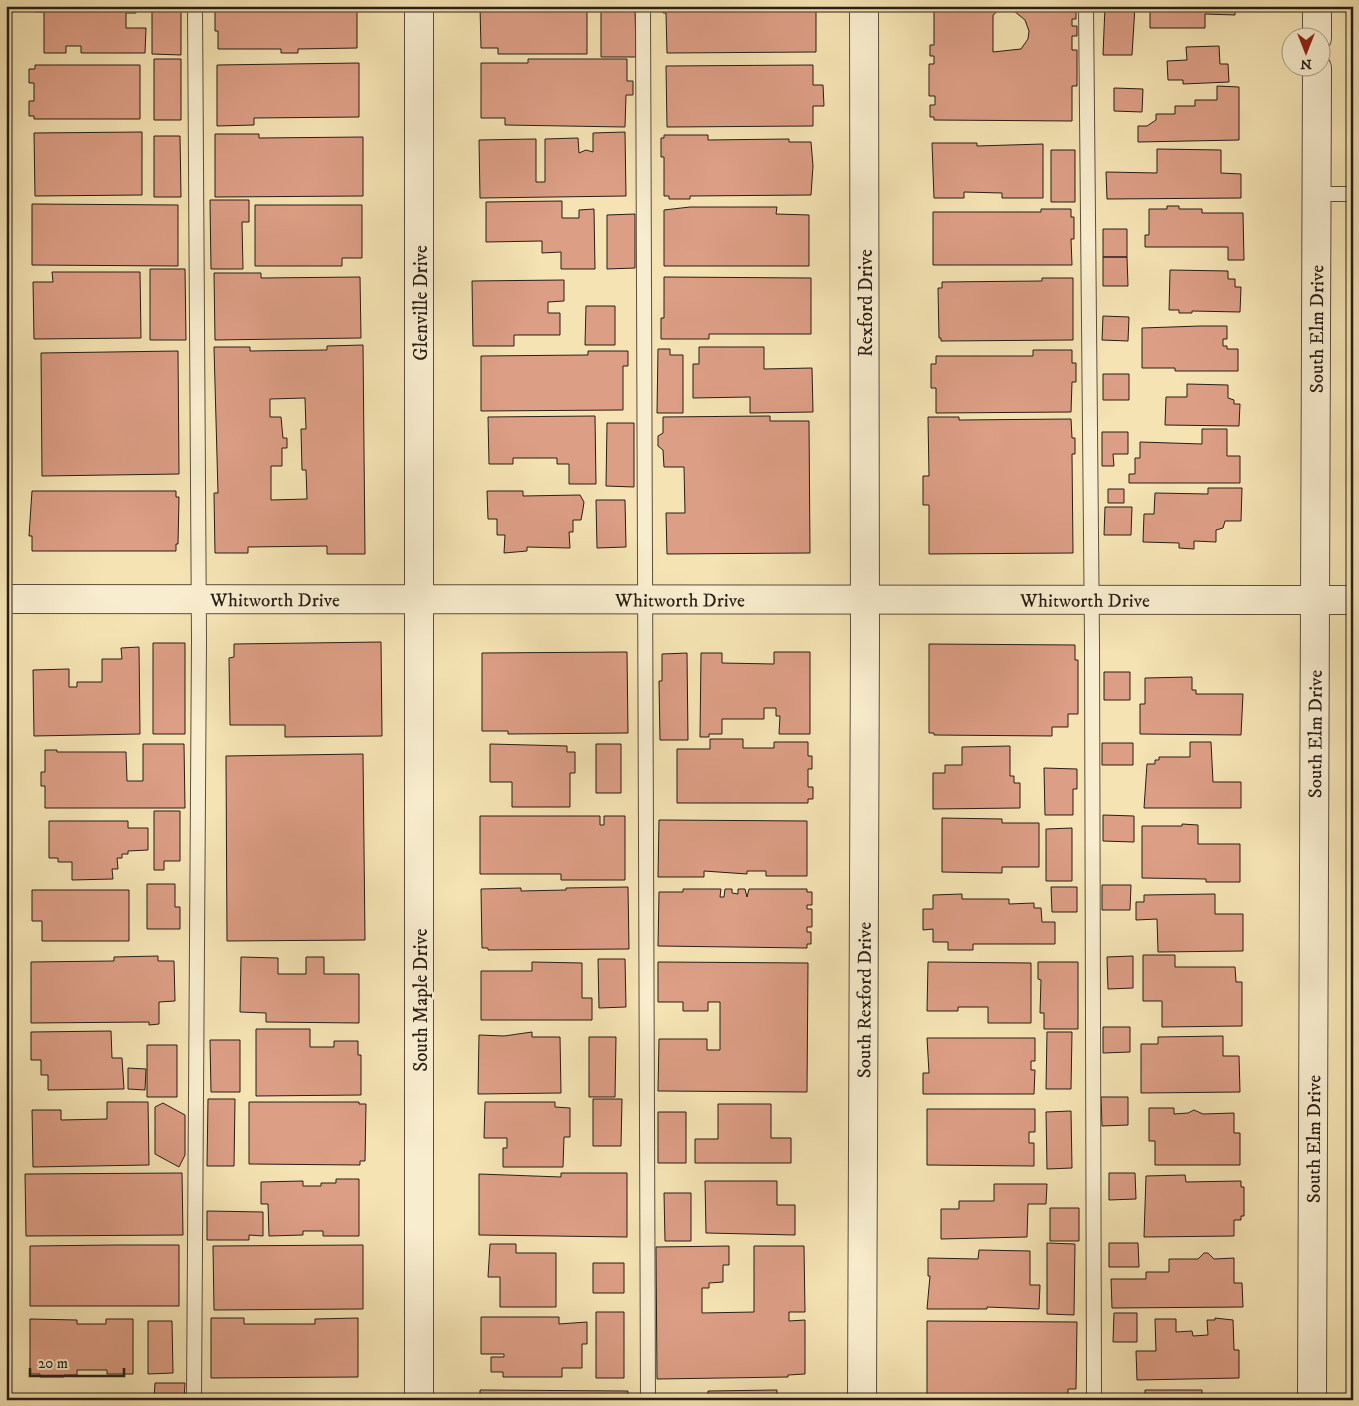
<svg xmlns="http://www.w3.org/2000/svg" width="1359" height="1406" viewBox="0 0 1359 1406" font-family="'IM FELL DW Pica',serif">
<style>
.building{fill:#dc9e85;stroke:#281e17;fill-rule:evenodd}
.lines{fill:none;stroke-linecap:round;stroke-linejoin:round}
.service-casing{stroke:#5b4f3e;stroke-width:16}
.minor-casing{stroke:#5b4f3e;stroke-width:30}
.tertiary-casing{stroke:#5b4f3e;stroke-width:30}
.service{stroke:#f8edce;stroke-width:14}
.minor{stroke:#f8edce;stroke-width:28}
.tertiary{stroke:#f8edce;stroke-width:28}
.labels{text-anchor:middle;stroke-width:5;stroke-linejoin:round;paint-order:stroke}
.street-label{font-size:19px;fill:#281e17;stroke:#f8edce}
</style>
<rect width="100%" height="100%" fill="#f5e3b3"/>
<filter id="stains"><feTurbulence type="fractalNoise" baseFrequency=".004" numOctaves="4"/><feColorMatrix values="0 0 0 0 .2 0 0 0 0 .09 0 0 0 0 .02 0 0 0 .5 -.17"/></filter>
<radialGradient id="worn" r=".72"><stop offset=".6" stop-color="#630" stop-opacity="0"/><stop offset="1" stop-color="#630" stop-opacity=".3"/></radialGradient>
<path class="building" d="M35 6H136V13H126V28H146L145 53H81V46H66V53H44V12H35Z
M152 6H181V55L152 54Z
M215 6H357V48L298 49V53H281V49H218V31H215Z
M480 6H587V54H498V48H481Z
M601 6H635L636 57H601Z
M663 6H816V52L667 53 666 13H663Z
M934 6H1076V19H1072V26H1077V36H1072V50H1077V86H1072V121L934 120V117H930V105H935V96H929V64H934V56H930V45H934ZM1006 9 1014 11 1025 20 1029 31 1028 39 1021 49 993 52V15L999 10Z
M1105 6H1135L1132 55H1103Z
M1150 6H1235V15L1205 14V28H1150Z
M1219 46 1220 64H1228L1229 82 1183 84V80H1168L1167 61 1187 60 1186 47Z
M154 59H181V120H154Z
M528 59H627V81H633V95H626L625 127 505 125V118H481V63H528Z
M359 63V117L254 118V125L217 126V65Z
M35 65H140V119H34V116H29V101H34V83H29V69H35Z
M813 65V85H823L824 106H813V126L667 127 666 66Z
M1217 86 1239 87V140L1138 142V126H1147L1156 120V114H1175V106H1195V100H1217Z
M1114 88 1143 89 1142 112 1114 111Z
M142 132V195L35 196 34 133Z
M625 132 626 196 480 198 479 140 536 139V182H545V139L578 138 579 153 586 150 593 152V133Z
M215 134H259V138L363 137V196L215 197Z
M664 135H708V140L789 139V142H811L813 166 811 195 690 196V199H669V196H664V157H661V138H664Z
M154 136H180L181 197H154Z
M932 143H977V146L1043 144V198H1002V193L964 192V198H934Z
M1157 149 1221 150V173L1241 174V198L1107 199 1106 172 1157 173Z
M1051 150H1075V202H1051Z
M210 200H249V222H242L243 269H211Z
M562 201V218H579V210L594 209 595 269H561V252L542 253V241L486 242V202Z
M32 204 178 205V266L32 265Z
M255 205H362V258H342V266H255Z
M1167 206H1179V209H1202V213H1243L1244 260H1228V247H1145V235H1149V209H1167Z
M690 207H777L776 214 809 215V266H664V210Z
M1041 209H1071V217H1074V239H1071L1072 265H933V212H1041Z
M635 214V268L607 269V215Z
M1103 229H1127V257H1103Z
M1103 257H1127L1128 286H1103Z
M150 269H185L186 340H150Z
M1170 270 1228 271V279H1235V287H1241L1240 312 1192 311V313H1179V310H1169Z
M52 272H140L141 338 34 339 33 282H53Z
M214 273H261V278L360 277 361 338 215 340Z
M664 277 811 278V334H709V339H661V318H664Z
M1042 278H1073V340L941 341V338H939L938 288H942V282L1042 281Z
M564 280V301L548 302V313H560V335H514V346H473L472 281Z
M586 306H615V345H585Z
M1103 316 1129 317 1128 341 1102 340Z
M1200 326H1227V339H1223V346H1227V349H1238V371H1175V368H1142V328Z
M363 345 365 554H327V546L248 547V553H215L214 493H218L214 347H250V351L327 350V346ZM305 398 306 429H301L302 470H306L307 499 271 500V466H282V448H287V438H283L281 417H270V399Z
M699 347H764V369L812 368 813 412 750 413V397L693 398V364H699Z
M658 349H670V355H683V413H657Z
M1033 350H1072V363H1076V382H1072L1071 412 936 413V388H931V364H936V356H1033Z
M178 351 179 474 42 476 41 353Z
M588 351H628V366H623V410L481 411V356L588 355Z
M1103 374H1129V400H1103Z
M1187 384 1228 385V398L1234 400V404H1240L1239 426 1165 425 1166 397H1187Z
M595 416 596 484H569V464H557V458H513V464H489L488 417Z
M770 416V421H809L810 553 667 554 666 513H685L684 467H664L663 450 658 446V436L663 433V417Z
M928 417H959V420L1071 419 1072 438H1075V454H1072L1073 553 929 554V505H923V476H929Z
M607 423H634V487L606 486Z
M1202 429H1227V456H1240V483H1129V474H1135V458H1140V442L1202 444Z
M1102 432H1128V454H1113L1114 466H1102Z
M1208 488H1242L1241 521H1225L1223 528 1216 530V542L1194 541V549L1179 548V543L1143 542 1144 514H1154L1155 493 1208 494Z
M1108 489H1124V503H1108Z
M32 491H176V497H179L178 544H176V551H32V536H29Z
M487 491H523V496L580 495 584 502 583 509 581 520H573V532H569L570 548 527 547V551L504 553 505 535H497V519H488Z
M596 500H625L626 547 597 548Z
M1105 507H1132L1131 535H1104Z
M381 642 382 736 285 737V725H230L229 658 234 657V644Z
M153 643H185V734H153Z
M929 644 1075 645V660H1078V714H1068V727H1052V736L934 735V733H929Z
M139 647 140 734 34 736 33 670 69 669V687H77V682H102V659H122L121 648Z
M627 652 628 733 508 734V731H482V653Z
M774 652H810V734H779L780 716H776V708H764V719H722V734H709V737H700L701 653H722V663L774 664Z
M687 653 688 740H660L659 681H662V654Z
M1104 672H1130V700H1104Z
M1192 677V690H1196V694H1243L1241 735 1140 734V704H1145V678Z
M710 739H743V748H774V742H808V756H812V769H808V787H813V799H808V803H677V749H710Z
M1190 742H1211L1213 782H1241V808H1144L1147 764H1155V760H1159V757H1190Z
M1102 743H1133V765H1102Z
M143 744H184L185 808H45V786H41V772H45V750H57V752H126L127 781H143Z
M490 744 567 746V752H575V773H570V807H512V782H490Z
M596 744H621V793H596Z
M1010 746V776H1014V783H1020V808L933 809V773H945V765H962V747Z
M363 754 365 940 227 941 226 756Z
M1044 768 1077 769V789H1073V815H1045Z
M154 811H180V861H164V870H154Z
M1103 815 1134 816V842L1103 841Z
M480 816H600V825H604V816H625V880H561V874H480Z
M942 818 1002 819V823H1039V867H1002V873L942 872Z
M659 820 807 821V876H766V871H747V874L704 871V877H658Z
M49 821H128V828H148V850L128 851V854H122V858H117L118 869H112L113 879 72 880V862H58V858H49Z
M1182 824 1198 825V844H1240V882H1206V879L1142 878V826H1182Z
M1072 828V881H1046V829Z
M147 884H175V907H180V929H147Z
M1102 885H1131L1130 910H1102Z
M628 887 629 949 488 950V948H482L481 889 521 888V891L566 890V888Z
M1051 887H1077V912H1052Z
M683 889H721L720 897H724L725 889H732V893L738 894V889H745L747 897 749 889H807V892H812V905H807V909H812V927H807V932H811V944H807V948L658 946 659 892H683Z
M32 890H129V941H42V921H32Z
M962 894V899H1009V904L1034 903V908H1041L1042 922H1055V944H973V950H948V942H933V929L923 930V909H933V895Z
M1215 894V914H1243V951L1158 952 1157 919 1136 920V902H1144V895Z
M1143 955H1175V967H1235L1236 982H1242V1026L1162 1027V1001H1143Z
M158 956V961H174L175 1001 159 1002V1024L149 1025V1022L31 1023V962L114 961V957Z
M1133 956V988L1108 989 1107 957Z
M241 957 278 958V974H306V957H324V974H359V1023L266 1022V1013L240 1012Z
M598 959H625L626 1007 599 1008Z
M532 962 582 963V998H592V1020H481V971H532Z
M658 962 808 963 807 1092 658 1091 659 1039H707V1050H720V1002H708V1011H683V1002H658Z
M928 962 1031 963V1023H988V1007H958V1011H927Z
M1038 962H1078V1029H1044V1013H1040L1041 980 1038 979Z
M1103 1027H1130V1052L1103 1053Z
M256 1029H310V1047H334V1041H358V1055H361V1095L256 1096Z
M111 1031 112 1058H122L124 1089 48 1090V1075H41V1060H31V1032Z
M532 1032V1037H560L561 1093 478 1094 479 1035 504 1036Z
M1047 1032H1072L1071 1089H1046Z
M1223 1036V1056H1239L1240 1092 1141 1093V1044H1158V1037Z
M589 1037H616L615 1097H589Z
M927 1038H1035V1061H1031V1070H1035L1034 1094H923V1073H929Z
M210 1040H240V1092H211Z
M147 1045H177V1097H147Z
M128 1068 146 1069 145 1090 128 1089Z
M1101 1097H1128V1125L1102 1126Z
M208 1099H235L234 1166H207Z
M593 1099H622L621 1146H593Z
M107 1102H148L149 1165 33 1167 32 1110H61V1120L107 1119Z
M249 1102H359V1104H366L365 1161H360V1165L249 1164Z
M485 1102H555V1107L570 1108V1137H564L563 1167H503V1148H507V1138H484Z
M163 1103 185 1115V1155L179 1167 155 1154V1107Z
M718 1104H771V1138H791V1163H695V1139H718Z
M1149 1108H1174V1114L1188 1113 1194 1110 1203 1114 1234 1113V1133H1240V1165H1155V1141H1149Z
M927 1109H1035V1132H1029V1143H1034V1166L927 1165Z
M1071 1111 1072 1168 1047 1169 1046 1112Z
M658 1112H686V1163H658Z
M182 1173 183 1235 26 1236 25 1174Z
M561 1173H627V1237L479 1235V1174L561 1177Z
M1109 1173H1135L1136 1199 1109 1200Z
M1185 1175 1186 1182 1241 1181V1187H1244V1216H1241V1220H1234V1236L1144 1237 1146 1176Z
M336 1179H359V1236H323V1231H303V1235L269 1236 268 1204H261V1182L303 1181V1186H321V1183H336Z
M705 1181H777V1205H795V1235L706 1233Z
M994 1184H1047L1046 1204H1028L1027 1237 941 1239V1209H959V1201H994Z
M664 1193H691V1241H665Z
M1050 1208H1079V1241H1050Z
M207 1211 263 1212V1236L249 1235V1240H207Z
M1047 1243 1075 1244 1074 1315 1047 1314Z
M1109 1243H1138L1139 1267H1109Z
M490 1244H516V1253H556V1307H500V1277H488Z
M116 1245H179V1306H30V1246Z
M363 1245V1309L214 1310 213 1246Z
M729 1246V1265H723V1282L709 1283V1288H702V1313L754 1312V1246H804L805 1312H789V1321L805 1320V1374L788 1375V1377L657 1379 656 1247Z
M979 1250 1030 1251V1285H1040L1039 1309 987 1307V1309H927L930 1276H928V1258L978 1259Z
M1204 1253H1208L1214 1259 1234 1258V1283H1242L1243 1307 1112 1308 1111 1279H1146V1272H1169V1259H1198Z
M593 1263H624V1293H593Z
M596 1312H624V1378H596Z
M1114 1313H1137V1342H1113Z
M481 1317H559V1324L587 1322V1344H582V1368H562V1377H503V1372H491V1357H504V1354H481Z
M211 1318H244V1324H315V1319L358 1318V1377L211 1378Z
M1215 1318 1233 1320 1234 1350H1239V1378L1137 1380 1136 1351H1156L1155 1319H1176V1332L1192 1331 1193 1336 1208 1335 1207 1320H1215Z
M30 1319 77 1320V1324H106V1319H133V1374H107V1370H77V1375H64V1377H40V1374H30Z
M148 1321H172L173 1373 148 1374Z
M927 1321 1077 1322 1076 1389H1068V1400H927Z
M155 1383H185L184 1400H154Z
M480 1390 628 1391V1400H480Z
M777 1390V1400H708V1391Z
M1145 1390H1202V1400H1145Z
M30 1395H123V1400H30Z
M210 1399H278V1400H210Z"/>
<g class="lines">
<defs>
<path id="service" d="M643 6 648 1400
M1086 6 1092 640 1094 1400
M1316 194H1353
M194 1400 199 640 195 6"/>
<g id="minor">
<path d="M1317 38V6"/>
<path d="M419 1400V6"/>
<path id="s1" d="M862 1400 865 638 864 6"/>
<path id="s2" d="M1312 1400 1317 68"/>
</g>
<g id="tertiary">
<path id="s3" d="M6 599 1353 600"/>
</g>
</defs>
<use href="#service" class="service-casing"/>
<use href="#minor" class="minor-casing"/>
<use href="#tertiary" class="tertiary-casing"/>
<use href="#service" class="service"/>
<use href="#minor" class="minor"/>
<use href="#tertiary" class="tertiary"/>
</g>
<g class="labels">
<g class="street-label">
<text transform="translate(420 303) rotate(-90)" y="7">Glenville Drive</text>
<text transform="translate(865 303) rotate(-90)" y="7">Rexford Drive</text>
<text dy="7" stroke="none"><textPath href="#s2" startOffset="1071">South Elm Drive</textPath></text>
<text dy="7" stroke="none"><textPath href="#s3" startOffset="269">Whitworth Drive</textPath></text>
<text dy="7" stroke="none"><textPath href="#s3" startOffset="674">Whitworth Drive</textPath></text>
<text dy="7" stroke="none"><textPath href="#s3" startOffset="1079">Whitworth Drive</textPath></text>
<text dy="7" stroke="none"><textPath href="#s2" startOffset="666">South Elm Drive</textPath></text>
<text transform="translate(420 1000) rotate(-90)" y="7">South Maple Drive</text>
<text dy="7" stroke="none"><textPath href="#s1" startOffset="400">South Rexford Drive</textPath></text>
<text dy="7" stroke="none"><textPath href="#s2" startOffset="261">South Elm Drive</textPath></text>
</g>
</g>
<rect width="1359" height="1406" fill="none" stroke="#f5e3b3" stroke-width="25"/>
<rect x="8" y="8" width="1344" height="1391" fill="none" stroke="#281e17" stroke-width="2.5"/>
<rect x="12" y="12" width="1334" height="1381" fill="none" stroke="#281e17"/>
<g transform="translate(1306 52) rotate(180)"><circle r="24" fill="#f8edce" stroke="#a59a85"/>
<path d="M0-4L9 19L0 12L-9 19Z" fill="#8f2418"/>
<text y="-8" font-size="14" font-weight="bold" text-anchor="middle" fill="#281e17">N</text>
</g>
<path d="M30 1368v8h94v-8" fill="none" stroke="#281e17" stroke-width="2.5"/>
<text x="38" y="1368" font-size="15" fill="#281e17" stroke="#f8edce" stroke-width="4" paint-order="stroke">20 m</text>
<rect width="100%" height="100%" filter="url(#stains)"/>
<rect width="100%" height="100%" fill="url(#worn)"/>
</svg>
